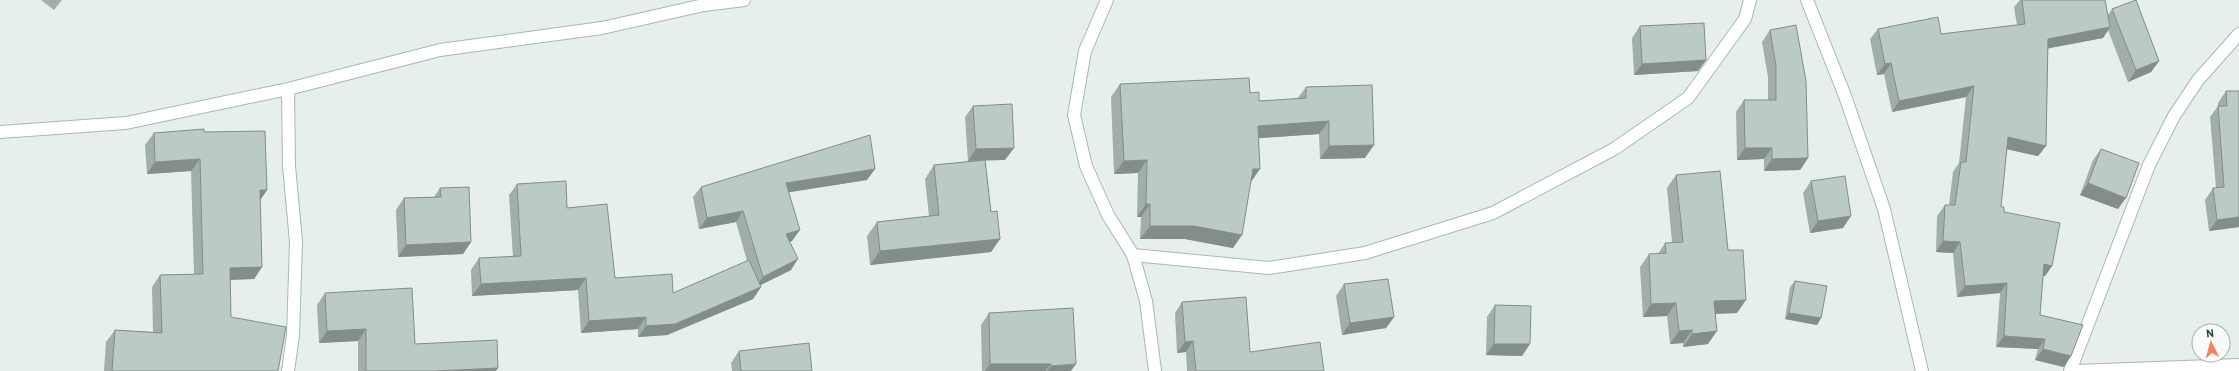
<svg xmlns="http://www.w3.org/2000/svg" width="2239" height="371" viewBox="0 0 2239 371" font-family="Overpass,sans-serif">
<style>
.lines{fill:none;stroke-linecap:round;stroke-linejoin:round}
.minor-casing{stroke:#a8b8b2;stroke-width:14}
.minor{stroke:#fff;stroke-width:12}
.wall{fill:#a1aea9}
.shaded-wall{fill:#838d89}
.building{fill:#bbcac4;stroke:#838d89}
</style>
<rect width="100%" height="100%" fill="#e6efeb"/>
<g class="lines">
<defs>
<path id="minor" d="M1107 0 1085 51 1074 115 1086 166 1108 215 1133 255 1146 301 1155 371
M1807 0 1845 96 1884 209 1922 371
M288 89 289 166 296 242 293 335 288 371
M0 132 126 123 288 89 440 50 602 28 704 5 744 0
M1133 255 1269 268 1365 253 1493 213 1614 149 1688 98 1745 19 1750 0
M2070 371 2149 165 2174 116 2198 80 2239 34
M2075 371 2239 365"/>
</defs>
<use href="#minor" class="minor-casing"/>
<use href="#minor" class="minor"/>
</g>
<path class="wall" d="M41 0H62L54 10Z
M2020 0H2105L2108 15 2112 9 2159 61 2151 72 2128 82 2108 30 2103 38 2048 48 2046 146 2038 156 2007 149 2001 207 2004 212 2052 266 2045 276H2043L2040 315 2064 367 2035 360 2038 349 1996 347 2000 293 1957 297 1953 253 1936 252 1937 216 1945 205H1949L1953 172 1959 163 1966 97 1892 112 1884 74 1877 75 1870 39 1878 29 1941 34 2017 25 2014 7Z
M1640 26 1706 60 1698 71 1634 75 1632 38Z
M1770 30 1808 158 1800 170 1764 171V159L1737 160 1736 112 1744 100H1768V77L1762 42Z
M1120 84 1250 93 1259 101 1297 99 1306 87 1365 158 1320 159 1319 134 1258 138 1251 182 1233 248 1185 239H1140L1141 217H1137L1138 173 1114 174 1111 97Z
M2226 91H2239V227L2209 231 2205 200 2213 188H2216L2210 117 2218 106V103Z
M973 106 1005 160H985L991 212 1000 239 991 252 870 265 867 236 877 222 929 216 925 179 934 165 983 160 968 161 965 117Z
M204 132 267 190 260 200 262 267 254 279 230 280 231 317 278 371H104L106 342 115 330 153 332 152 287 160 275 194 274 191 171 147 174 145 145 154 133Z
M2101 149 2118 209 2080 195 2093 160Z
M1676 175 1728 250 1737 313 1716 314 1708 344 1683 347V343L1670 344 1667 316 1643 317 1640 267 1649 254H1658L1665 243 1672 242 1667 188Z
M867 180 789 192 792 241 790 242 791 270 760 285 761 287 753 299 667 335 638 337V329L581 333 578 290 472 296 471 270 479 258 513 257 509 195 517 184 567 208 615 278 673 293 747 261 736 222 699 229 693 197 701 187Z
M1811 181 1843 228 1810 233 1803 193Z
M440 188 471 242 463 254 398 257 396 210 404 198 434 197Z
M1795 281 1821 318 1817 325 1785 319 1790 287Z
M1344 284 1394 317 1386 328 1342 335 1336 296Z
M325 293 415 344 496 371H358V341L319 343 317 305Z
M1182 302 1250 352 1324 371H1187L1186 352 1177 353 1175 313Z
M1495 305 1522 356 1486 355 1487 317Z
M989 313 1071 371H982L981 325Z
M739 351 812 371H732L731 363Z"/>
<path class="shaded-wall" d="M2110 27 2103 38 2040 50 2048 39Z
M1706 60 1698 71 1634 75 1642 64Z
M2159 61 2151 72 2128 82 2136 70Z
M1891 63 1884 74 1877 75 1885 64Z
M1974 86 1966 97 1892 112 1899 101Z
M1329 121 1319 134 1248 139 1258 126Z
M2008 137 2046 146 2038 156 2001 148Z
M1374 145 1365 158 1320 159 1329 146Z
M1014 148 1005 160 968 161 976 149Z
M1745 148H1772L1764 159 1737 160Z
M1808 158 1800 170 1764 171 1772 159Z
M200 159 191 171 147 174 155 162Z
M1147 160 1138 173 1114 174 1124 161Z
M875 169 867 180 778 194 786 183Z
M1253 169H1260L1251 182Z
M2088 183 2126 198 2118 209 2080 195Z
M260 190H267L259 202Z
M1146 204H1150L1141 217H1137Z
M743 211 736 222 699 229 707 218Z
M1851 216 1843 228 1810 233 1818 221Z
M2239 217V227L2209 231 2217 220Z
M1150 226H1194L1242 235 1233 248 1185 239H1140Z
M800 230 792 241 779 245 786 234Z
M1000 239 991 252 870 265 880 251Z
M1943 241 1960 242 1953 253 1936 252Z
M471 242 463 254 398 257 406 245Z
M798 259 791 270 755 288 763 277Z
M2044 264 2052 266 2045 276 2036 275Z
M262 267 254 279 222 280 230 268Z
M586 278 578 290 472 296 481 284Z
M2007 283 2000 293 1957 297 1965 286Z
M761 287 753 299 667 335 638 337 646 326Z
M1746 300 1737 313 1705 314 1714 301Z
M1676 303 1667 316 1643 317 1651 304Z
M1789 313 1821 318 1817 325 1785 319Z
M646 317 638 329 581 333 589 321Z
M1394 317 1386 328 1342 335 1350 323Z
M366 329 358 341 319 343 327 331Z
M1692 330 1683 343 1670 344 1679 331Z
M1717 331 1708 344 1683 347 1692 334Z
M2004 336 2045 339 2038 349 1996 347Z
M1193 341 1186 352 1177 353 1185 342Z
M1494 344H1530L1522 356 1486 355Z
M2043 349 2071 356 2064 367 2035 360Z
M990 364H1051L1045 371H985Z
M1076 364 1071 371H1047L1051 366Z
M498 368 496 371H435Z"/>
<path class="building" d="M2022 0H2105L2110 27 2048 39 2046 146 2008 137 2001 207H2004V212L2060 223 2052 266 2044 264 2040 315 2083 325 2071 356 2043 349 2045 339 2004 336 2007 283 1965 286 1960 242 1943 241 1945 205H1955L1961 162H1966L1974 86 1899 101 1891 63 1885 64 1878 29 1938 17 1941 34 2025 24Z
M2136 0 2159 61 2136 70 2112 9Z
M1704 23 1706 60 1642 64 1640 26Z
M1796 25 1806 81 1808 158 1772 159V148H1745L1744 100H1776V66L1770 30Z
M1249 78 1250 93 1259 92V101L1306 98V87L1372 85 1374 145 1329 146V121L1258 126 1260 169H1253L1242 235 1194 226H1150V204H1146L1147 160 1124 161 1120 84Z
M2226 91H2239V217L2217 220 2213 188 2224 187 2218 106H2227Z
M1012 104 1014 148 976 149 973 106Z
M204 129V132L265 131 267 190H260L262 267 230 268 231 317 286 327 278 371H112L115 330 162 333 160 275 203 274 200 159 155 162 154 133Z
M870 135 875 169 786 183 800 230 786 234 798 259 763 277 743 211 707 218 701 187Z
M2101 149 2139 163 2126 198 2088 183Z
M985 160 991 212 997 211 1000 239 880 251 877 222 939 215 934 165Z
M1720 171 1728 250H1743L1746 300 1714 301 1717 331 1692 334V330L1679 331 1676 303 1651 304 1649 254 1666 253 1665 243 1683 242 1676 175Z
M1845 176 1851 216 1818 221 1811 181Z
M566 181 567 208 607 204 615 278 672 274 673 293 749 260 761 287 675 324 646 326V317L589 321 586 278 481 284 479 258 521 256 517 184Z
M469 187 471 242 406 245 404 198 441 197 440 188Z
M1388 279 1394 317 1350 323 1344 284Z
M1795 281 1827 286 1821 318 1789 313Z
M412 288 415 344 497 340 498 368 435 371H366V329L327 331 325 293Z
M1246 297 1250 352 1320 342 1324 371H1196L1193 341 1185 342 1182 302Z
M1495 305 1531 306 1530 344H1494Z
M1073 308 1076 364 1051 366V364H990L989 313Z
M809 343 812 371H741L739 351Z"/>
<g transform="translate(2211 343) rotate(354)"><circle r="19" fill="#f7fbf9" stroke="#a3b1ad"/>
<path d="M0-3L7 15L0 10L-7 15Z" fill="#f4845f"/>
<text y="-6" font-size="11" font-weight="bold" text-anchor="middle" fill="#24423a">N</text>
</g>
</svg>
